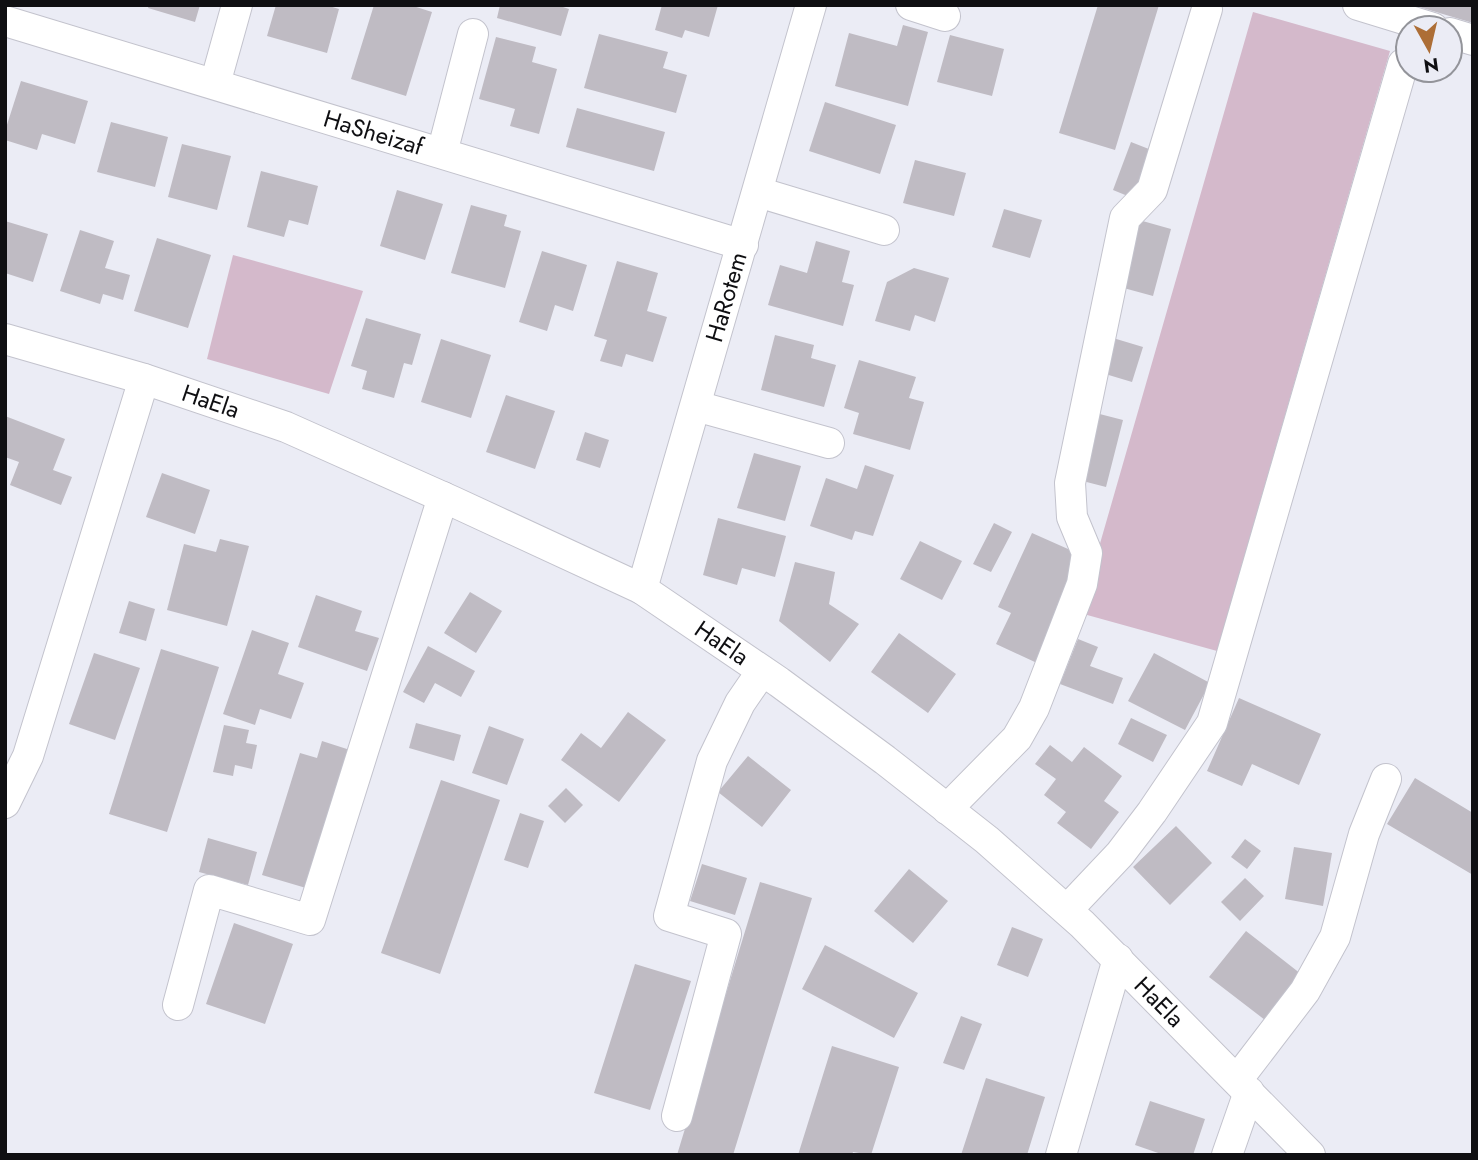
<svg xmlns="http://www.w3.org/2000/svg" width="1478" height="1160" viewBox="0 0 1478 1160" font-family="Jost,sans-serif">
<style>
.green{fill:#d4b9cb}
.building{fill:#bfbbc3}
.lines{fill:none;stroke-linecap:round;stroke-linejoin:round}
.minor-casing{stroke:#c3c3cd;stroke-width:32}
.minor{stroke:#fff;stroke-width:30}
.labels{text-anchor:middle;stroke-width:6;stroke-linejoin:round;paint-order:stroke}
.street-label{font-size:24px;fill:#0f0f12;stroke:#ebecf5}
</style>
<rect width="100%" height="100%" fill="#ebecf5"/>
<path class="green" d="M1253 12 1390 51 1217 651 1080 613Z
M233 255 363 291 329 394 207 359Z"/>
<path class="building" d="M149 5H200L195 22 148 8Z
M276 5H326L339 9 327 53 267 36Z
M374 5H410L432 12 406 96 351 79Z
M500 5H557L569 9 561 36 497 18Z
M662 5H718L709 37 685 30 682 38 655 30Z
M1098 5H1159L1115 150 1059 133Z
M1416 5H1473V23L1416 6Z
M903 25 928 32 908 106 835 86 849 33 897 46Z
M599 34 668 52 663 68 687 75 676 113 584 88Z
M950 35 1004 49 992 96 937 82Z
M496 37 536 47 532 62 557 69 539 134 510 126 515 109 479 99Z
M21 81 88 101 75 144 42 134 37 150 5 140V131Z
M825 102 896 125 880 174 809 151Z
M577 108 665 132 654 171 566 147Z
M111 122 168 137 155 187 97 172Z
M1131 142 1159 153 1140 201 1113 190Z
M182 144 231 156 217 210 168 197Z
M915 160 966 173 954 216 903 203Z
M261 171 318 186 308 225 289 220 284 237 247 227Z
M397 190 443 204 425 260 380 246Z
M471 205 507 215 504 226 521 231 505 288 451 273Z
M1004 209 1042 220 1030 258 992 247Z
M1139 220 1171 229 1153 296 1120 287Z
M5 221 48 234 33 282 5 273Z
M80 230 114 241 105 268 130 275 123 300 103 294 100 304 60 291Z
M157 238 211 255 188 328 134 311Z
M816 241 850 251 842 282 854 285 843 326 768 305 780 265 807 273Z
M542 251 587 265 573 311 555 305 547 331 519 322Z
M617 261 658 273 647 311 667 317 653 362 626 354 622 367 600 361 607 340 594 336Z
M914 268 949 278 935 322 915 315 910 331 875 321 887 282Z
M366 318 421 334 412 365 404 363 394 398 362 389 367 371 351 366Z
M775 335 814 345 811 358 836 365 824 407 761 390Z
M1113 338 1143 347 1132 382 1102 373Z
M441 339 491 355 471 418 421 402Z
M859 360 916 377 909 398 924 402 910 450 853 434 859 413 844 408Z
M506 395 555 411 535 469 486 452Z
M1088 411 1123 420 1106 487 1071 478Z
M5 416 65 439 53 470 72 477 61 505 10 485 19 462 5 457Z
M585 432 609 440 600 468 576 460Z
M754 453 801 466 785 521 737 508Z
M865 465 894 475 873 536 855 531 852 540 810 526 826 478 857 489Z
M162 473 210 490 195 534 146 517Z
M718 518 786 536 775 577 742 568 737 585 703 575Z
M994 523 1012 532 991 572 973 564Z
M1032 533 1086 557 1037 663 996 644 1011 613 998 607Z
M220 539 249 546 227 626 167 610 184 544 216 552Z
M920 541 962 561 942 600 900 579Z
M795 562 835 572 829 604 859 624 830 662 779 621Z
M470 592 502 611 476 653 444 633Z
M316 595 362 611 355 631 379 638 367 671 298 647Z
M129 601 155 609 146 641 119 633Z
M252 630 289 643 278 674 304 683 291 719 260 709 255 725 223 714Z
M899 633 956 674 928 713 871 672Z
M1078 639 1098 647 1090 666 1123 678 1113 704 1060 684Z
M428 646 475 671 461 697 435 683 424 703 403 692Z
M161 649 219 667 167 832 109 814Z
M94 653 140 668 115 740 69 724Z
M1154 653 1210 683 1185 730 1128 701Z
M1239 698 1321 734 1299 785 1252 764 1242 786 1207 771Z
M628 712 666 740 619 802 561 760 581 733 601 748Z
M1131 718 1167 735 1153 762 1118 744Z
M416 723 461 735 454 761 409 748Z
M224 725 249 730 246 743 257 745 252 769 235 765 233 776 213 772Z
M489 726 524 739 507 785 472 773Z
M322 741 350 750 306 888 262 875 300 753 317 758Z
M1050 745 1072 762 1084 747 1122 776 1104 801 1119 812 1091 849 1057 823 1066 812 1044 795 1056 779 1035 764Z
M748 756 791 790 762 827 718 792Z
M1415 778 1473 813V875L1387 824Z
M441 780 500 800 440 974 381 953Z
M566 788 583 805 565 823 548 806Z
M520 813 544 821 528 868 504 860Z
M1176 826 1212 863 1170 905 1133 867Z
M208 838 257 852 248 885 199 872Z
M1245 839 1261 851 1247 869 1231 857Z
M1294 847 1332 853 1323 906 1285 899Z
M702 864 747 878 735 915 690 901Z
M909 869 948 901 913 943 874 911Z
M1245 878 1264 896 1240 921 1221 902Z
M760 882 812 898 733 1155H677Z
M234 923 293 944 265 1024 206 1004Z
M1012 927 1043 939 1028 977 997 965Z
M1246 931 1301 974 1265 1020 1209 977Z
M825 945 918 993 894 1038 802 989Z
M635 964 691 981 650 1110 594 1093Z
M961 1016 982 1024 964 1070 943 1063Z
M832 1046 899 1067 871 1155 853 1152 852 1155H798Z
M986 1078 1045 1097 1027 1155H961Z
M1150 1101 1205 1119 1193 1155H1164L1135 1145Z"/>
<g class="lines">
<defs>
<g id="minor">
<path d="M911 5 945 16"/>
<path d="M1358 5 1433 28"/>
<path id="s1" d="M5 21 743 245"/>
<path d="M1450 33 1473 40"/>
<path d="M215 84 237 5"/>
<path d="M442 153 473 34"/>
<path d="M758 192 884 230"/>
<path id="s2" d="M5 339 144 379 286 427 454 502 642 589 779 682 885 760 987 840 1082 924 1310 1155"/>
<path d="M696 406 829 443"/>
<path id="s3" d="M642 589 811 5"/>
<path d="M5 803 28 756 144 379"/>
<path d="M947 809 1017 738 1034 708 1082 584 1087 553 1072 517 1070 483 1125 218 1152 190 1207 9"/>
<path d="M1067 910 1120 854 1152 812 1212 723 1403 64"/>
<path d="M178 1005 209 890 310 920 443 497"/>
<path d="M1237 1080 1305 991 1335 937 1364 834 1386 779"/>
<path d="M677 1116 726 934 669 916 712 761 740 703 762 671"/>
<path d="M1061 1155 1118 959"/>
<path d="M1227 1155 1249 1092"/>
</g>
</defs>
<use href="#minor" class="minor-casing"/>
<use href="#minor" class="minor"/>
</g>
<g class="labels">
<g class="street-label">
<text dy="8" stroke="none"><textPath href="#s1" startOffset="385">HaSheizaf</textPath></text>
<text dy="8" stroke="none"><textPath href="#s3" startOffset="304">HaRotem</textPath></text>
<text dy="8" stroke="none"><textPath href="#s2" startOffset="215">HaEla</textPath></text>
<text dy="8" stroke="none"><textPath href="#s2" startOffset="782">HaEla</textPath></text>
<text dy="8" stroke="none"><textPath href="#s2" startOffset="1349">HaEla</textPath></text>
</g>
</g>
<rect width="1478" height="1160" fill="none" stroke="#0f0f12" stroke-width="14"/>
<g transform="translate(1429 49) rotate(172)"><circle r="33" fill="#ebecf5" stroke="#93949a" stroke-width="2"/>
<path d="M0-5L12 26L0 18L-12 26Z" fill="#ad6e36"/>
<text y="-10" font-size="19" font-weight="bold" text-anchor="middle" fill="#0f0f12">N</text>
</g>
</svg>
